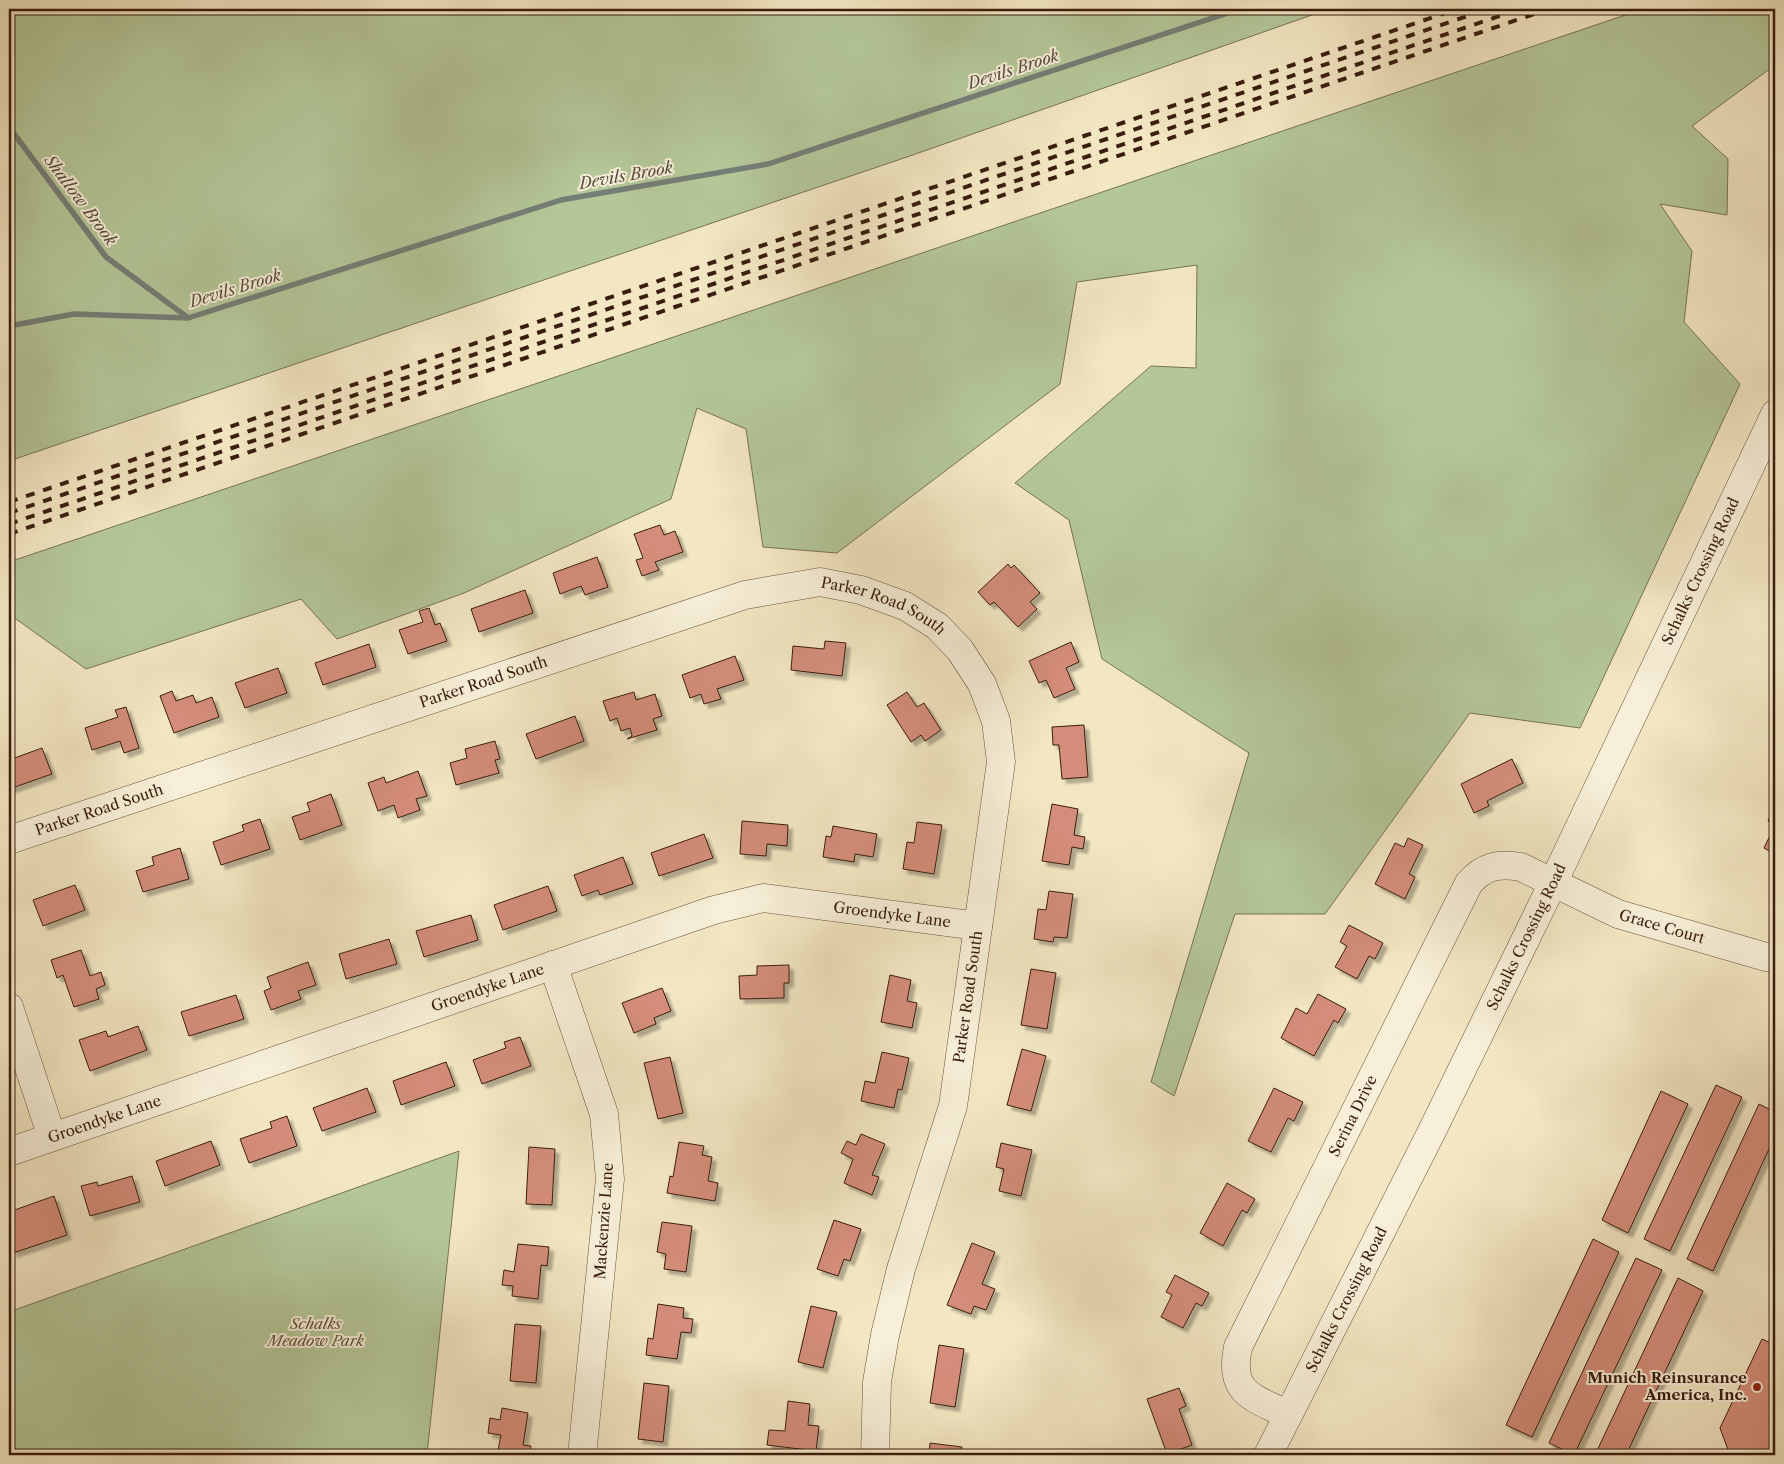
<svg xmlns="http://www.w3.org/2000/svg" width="1784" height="1464" viewBox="0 0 1784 1464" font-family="'Libre Caslon Text',serif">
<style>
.green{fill:#b4c799;stroke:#777254}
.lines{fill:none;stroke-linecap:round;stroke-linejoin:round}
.stream{stroke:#757e76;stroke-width:5.5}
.building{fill:#d48d7a;stroke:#3a1d0e;filter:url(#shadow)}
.minor-casing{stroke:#68503b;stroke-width:29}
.minor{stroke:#f7efd8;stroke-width:28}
.rail{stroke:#3a1d0e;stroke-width:4;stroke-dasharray:9 9;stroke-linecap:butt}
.poi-dot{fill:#8f2418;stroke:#f7efd8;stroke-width:2}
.labels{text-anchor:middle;stroke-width:4;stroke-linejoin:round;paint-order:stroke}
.street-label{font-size:15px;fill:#3a1d0e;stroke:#f7efd8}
.park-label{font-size:15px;font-style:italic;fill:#5f5038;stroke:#f7efd8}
.poi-label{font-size:15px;font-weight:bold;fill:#3a1d0e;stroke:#f7efd8;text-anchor:end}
.water-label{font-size:16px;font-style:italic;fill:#584d42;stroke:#f7efd8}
</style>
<defs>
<filter id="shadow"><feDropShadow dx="4.5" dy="4.5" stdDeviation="1" flood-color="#0004"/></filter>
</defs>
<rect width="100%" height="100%" fill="#f3e7c3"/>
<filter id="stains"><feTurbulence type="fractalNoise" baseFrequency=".004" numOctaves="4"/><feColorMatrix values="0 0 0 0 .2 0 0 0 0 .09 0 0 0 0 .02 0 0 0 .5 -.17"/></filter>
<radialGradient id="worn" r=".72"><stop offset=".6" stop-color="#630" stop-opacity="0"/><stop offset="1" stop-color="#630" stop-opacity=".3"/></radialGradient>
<path class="green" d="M9 9H1329L907 157 9 461Z
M1643 9H1775V65L1692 126 1728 159 1727 215 1660 204 1692 251 1684 322 1740 384 1580 728 1470 713 1325 914H1235L1174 1096 1151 1082 1249 753 1102 659 1069 520 1015 483 1151 366 1196 368 1197 265 1077 282 1060 384 837 553 763 547 746 429 697 408 671 499 464 593 337 639 301 599 86 669 9 614V562Z
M459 1151 427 1455H9V1312Z"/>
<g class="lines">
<path class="stream" d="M9 127 106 257 187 317
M9 326 74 314 188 318 561 200 768 164 1240 9"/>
</g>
<path class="building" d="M660 525 664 535 675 531 683 552 655 562 659 570 642 576 636 560 643 558 634 534Z
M597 557 608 587 585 595 581 586 560 594 553 573Z
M1008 564 1011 568 1014 565 1040 593 1030 602 1037 609 1018 627 994 602 990 605 978 592Z
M525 590 533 613 479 632 471 609Z
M429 608 435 625 440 623 447 641 408 654 399 630 423 622 419 611Z
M825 641 846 643 842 676 791 670 793 646 824 649Z
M1071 642 1079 662 1066 668 1075 689 1054 698 1046 680 1039 683 1029 661Z
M369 644 376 667 323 685 315 663Z
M735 656 744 680 717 689 721 699 704 704 701 694 690 698 682 675Z
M278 668 287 693 245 708 235 683Z
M172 691 176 701 193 695 196 703 212 697 219 717 174 733 160 696Z
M634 692 636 700 655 694 662 716 653 719 657 730 627 739 632 736 630 728 621 731 617 718 610 721 603 701Z
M907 692 917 707 924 703 941 730 925 741 921 735 911 742 887 705Z
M126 707 139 748 124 753 120 741 92 750 85 728 118 717 115 710Z
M575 716 584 741 536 759 526 734Z
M1084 725 1088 777 1062 779 1059 745H1053L1052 727Z
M495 741 500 759 495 760 499 773 456 785 450 763 467 758 465 749Z
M42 748 52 774 9 789V760Z
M1512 759 1523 783 1487 801 1489 806 1474 813 1461 784Z
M418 771 427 796 416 799 420 810 398 818 394 805 378 811 368 783 384 777 386 783Z
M331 794 342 825 300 840 292 817 310 811 307 803Z
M1052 804 1078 809 1074 835 1085 837 1083 849 1072 847 1069 865 1042 861Z
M1775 807V825L1768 821Z
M260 819 270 849 221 865 213 842 244 831 242 825Z
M742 821 788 825 787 846 767 844 766 856 740 854Z
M917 822 942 825 934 874 903 869 907 842 914 843Z
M1775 825V854L1764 848Z
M833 826 877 834 873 857 855 854 854 862 823 857 826 836 831 837Z
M704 834 713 858 659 876 651 853Z
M1408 838 1423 845 1409 874 1415 877 1405 899 1375 884 1395 843 1404 847Z
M180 848 189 879 143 892 136 871 154 865 152 857Z
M623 857 633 884 600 895 598 890 582 896 574 875Z
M75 885 85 910 43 926 33 900Z
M548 886 557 911 503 930 494 905Z
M1049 891 1073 894 1067 938 1054 937 1053 942 1034 939 1038 909 1046 910Z
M471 915 478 940 424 957 416 931Z
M1349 925 1383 943 1375 959 1369 956 1357 979 1335 967 1347 946 1340 942Z
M389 939 397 964 346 979 339 954Z
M81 950 90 976 101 972 105 985 96 989 99 999 74 1007 63 975 57 978 51 960Z
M308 962 316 985 298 991 301 999 271 1010 264 991 271 988 267 977Z
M789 965V983H784V998L740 999 739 976 757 975V966Z
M1031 969 1056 973 1047 1029 1021 1025Z
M890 975 911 980 907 1001 917 1003 912 1028 881 1022Z
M662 988 671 1011 654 1018 656 1024 634 1033 622 1003Z
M1318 994 1346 1009 1338 1023 1334 1020 1314 1056 1281 1038 1296 1008 1307 1014Z
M236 995 244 1019 189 1036 181 1012Z
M138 1026 147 1050 90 1071 79 1040 106 1031 108 1037Z
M520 1037 531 1066 482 1084 473 1060 506 1048 504 1042Z
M1022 1049 1046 1056 1031 1111 1007 1105Z
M882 1052 909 1058 902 1090 898 1089 894 1108 861 1101 865 1081 875 1083Z
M670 1057 683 1113 658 1119 644 1063Z
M446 1062 455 1086 401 1105 393 1081Z
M1716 1085 1742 1097 1670 1251 1644 1239Z
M367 1088 376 1112 322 1131 313 1108Z
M1274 1088 1303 1102 1294 1121 1288 1118 1271 1152 1248 1141Z
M1661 1091 1688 1104 1628 1233 1602 1220Z
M1759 1104 1775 1112V1136L1713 1271 1687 1259Z
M287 1116 297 1146 249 1163 240 1139 272 1128 270 1122Z
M861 1134 885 1144 872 1175 879 1177 872 1195 844 1183 853 1159 841 1153 847 1141 856 1145Z
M211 1141 220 1165 165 1186 156 1161Z
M679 1142 704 1146 702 1155 712 1157 708 1181 718 1183 715 1201 667 1193 670 1176 673 1177Z
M1001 1143 1032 1150 1021 1196 999 1191 1004 1169 996 1167Z
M529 1147 555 1149 552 1205 526 1204Z
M132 1176 140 1202 90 1216 81 1186 97 1182 98 1186Z
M1227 1183 1255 1199 1247 1213 1242 1210 1223 1246 1200 1233Z
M54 1196 67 1235 13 1253 9 1241V1212Z
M834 1220 861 1229 850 1261 844 1259 838 1276 817 1269Z
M662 1222 692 1226 686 1272 664 1269 666 1254 657 1252Z
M1593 1239 1619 1252 1532 1437 1506 1425Z
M972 1243 995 1252 982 1284 995 1289 986 1310 974 1306 971 1314 947 1305Z
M518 1244 549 1247 547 1266 541 1265 538 1299 512 1296 513 1286 502 1285 504 1270 514 1272Z
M1636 1258 1662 1270 1574 1455 1549 1443Z
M1175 1275 1209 1293 1202 1306 1196 1303 1183 1328 1161 1317 1172 1295 1166 1292Z
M1678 1278 1703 1291 1626 1455H1595Z
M658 1304 684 1308 683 1318 693 1319 691 1333 681 1332 677 1359 646 1355 648 1338 653 1339Z
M811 1306 837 1312 823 1368 798 1362Z
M515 1324 541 1326 536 1383 510 1381Z
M1762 1339 1775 1345V1455H1730L1720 1428Z
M939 1345 964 1349 955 1407 930 1403Z
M644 1383 669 1386 663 1442 638 1439Z
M1179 1388 1186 1406 1179 1409 1192 1445 1167 1454 1147 1399Z
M788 1401 810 1404 808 1425 819 1426 816 1451 767 1445 769 1430 785 1431Z
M502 1408 528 1413 523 1445 531 1446 529 1455H497L501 1435 488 1433 490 1418 500 1420Z
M930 1443 962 1447 961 1455H929Z"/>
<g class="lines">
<defs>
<g id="minor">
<path id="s1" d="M9 840 745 595 820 582 861 590 905 606 937 626 960 650 982 684 996 721 1001 762 953 1106 901 1269 885 1335 877 1382 875 1455"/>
<path d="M553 965 604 1114 610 1179 582 1455"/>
<path d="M9 1007 52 1137"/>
<path id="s2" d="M9 1152 714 910 763 898 978 926"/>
<path id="s3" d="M1288 1415C1253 1397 1228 1394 1238 1347L1469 883C1484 866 1499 863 1521 867L1618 914 1766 957H1775"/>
<path id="s4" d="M1268 1455 1432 1131 1553 883 1775 414"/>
</g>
</defs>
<use href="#minor" class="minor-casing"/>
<use href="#minor" class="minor"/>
<path class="rail" d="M9 502 1457 9
M9 513 1488 9
M9 524 1520 9
M9 534 1549 9"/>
</g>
<circle class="poi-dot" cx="1757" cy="1387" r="5"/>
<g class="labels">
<g class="street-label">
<text dy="5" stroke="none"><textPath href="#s4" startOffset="984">Schalks Crossing Road</textPath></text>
<text dy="5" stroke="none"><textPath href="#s1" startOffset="920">Parker Road South</textPath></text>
<text dy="5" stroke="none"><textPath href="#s1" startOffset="500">Parker Road South</textPath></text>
<text dy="5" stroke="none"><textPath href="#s1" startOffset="95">Parker Road South</textPath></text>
<text dy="5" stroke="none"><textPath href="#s2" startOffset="926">Groendyke Lane</textPath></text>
<text dy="5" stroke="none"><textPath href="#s3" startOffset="825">Grace Court</textPath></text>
<text dy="5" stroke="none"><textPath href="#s4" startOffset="579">Schalks Crossing Road</textPath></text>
<text dy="5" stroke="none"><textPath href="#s2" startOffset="506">Groendyke Lane</textPath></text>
<text transform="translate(968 997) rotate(-82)" y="5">Parker Road South</text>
<text dy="5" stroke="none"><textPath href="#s3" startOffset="354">Serina Drive</textPath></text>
<text dy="5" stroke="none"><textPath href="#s2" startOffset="101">Groendyke Lane</textPath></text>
<text transform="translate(604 1221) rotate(-86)" y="5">Mackenzie Lane</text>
<text dy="5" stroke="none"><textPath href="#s4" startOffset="174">Schalks Crossing Road</textPath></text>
</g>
<g class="park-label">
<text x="316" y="1329">Schalks<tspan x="316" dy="17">Meadow Park</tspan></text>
</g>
<g class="poi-label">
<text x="1747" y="1383">Munich Reinsurance<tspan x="1747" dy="17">America, Inc.</tspan></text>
</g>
<g class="water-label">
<text transform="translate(1013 69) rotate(-18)" y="6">Devils Brook</text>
<text transform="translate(626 175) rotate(-10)" y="6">Devils Brook</text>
<text transform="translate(81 200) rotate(53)" y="6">Shallow Brook</text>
<text transform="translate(235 288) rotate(-17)" y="6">Devils Brook</text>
</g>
</g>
<rect width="1784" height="1464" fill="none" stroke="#f3e7c3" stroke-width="30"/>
<rect x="10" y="10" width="1764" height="1444" fill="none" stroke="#3a1d0e" stroke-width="2.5"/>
<rect x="15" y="15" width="1754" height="1434" fill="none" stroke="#3a1d0e"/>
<rect width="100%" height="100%" filter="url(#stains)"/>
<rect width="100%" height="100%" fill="url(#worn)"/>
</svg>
